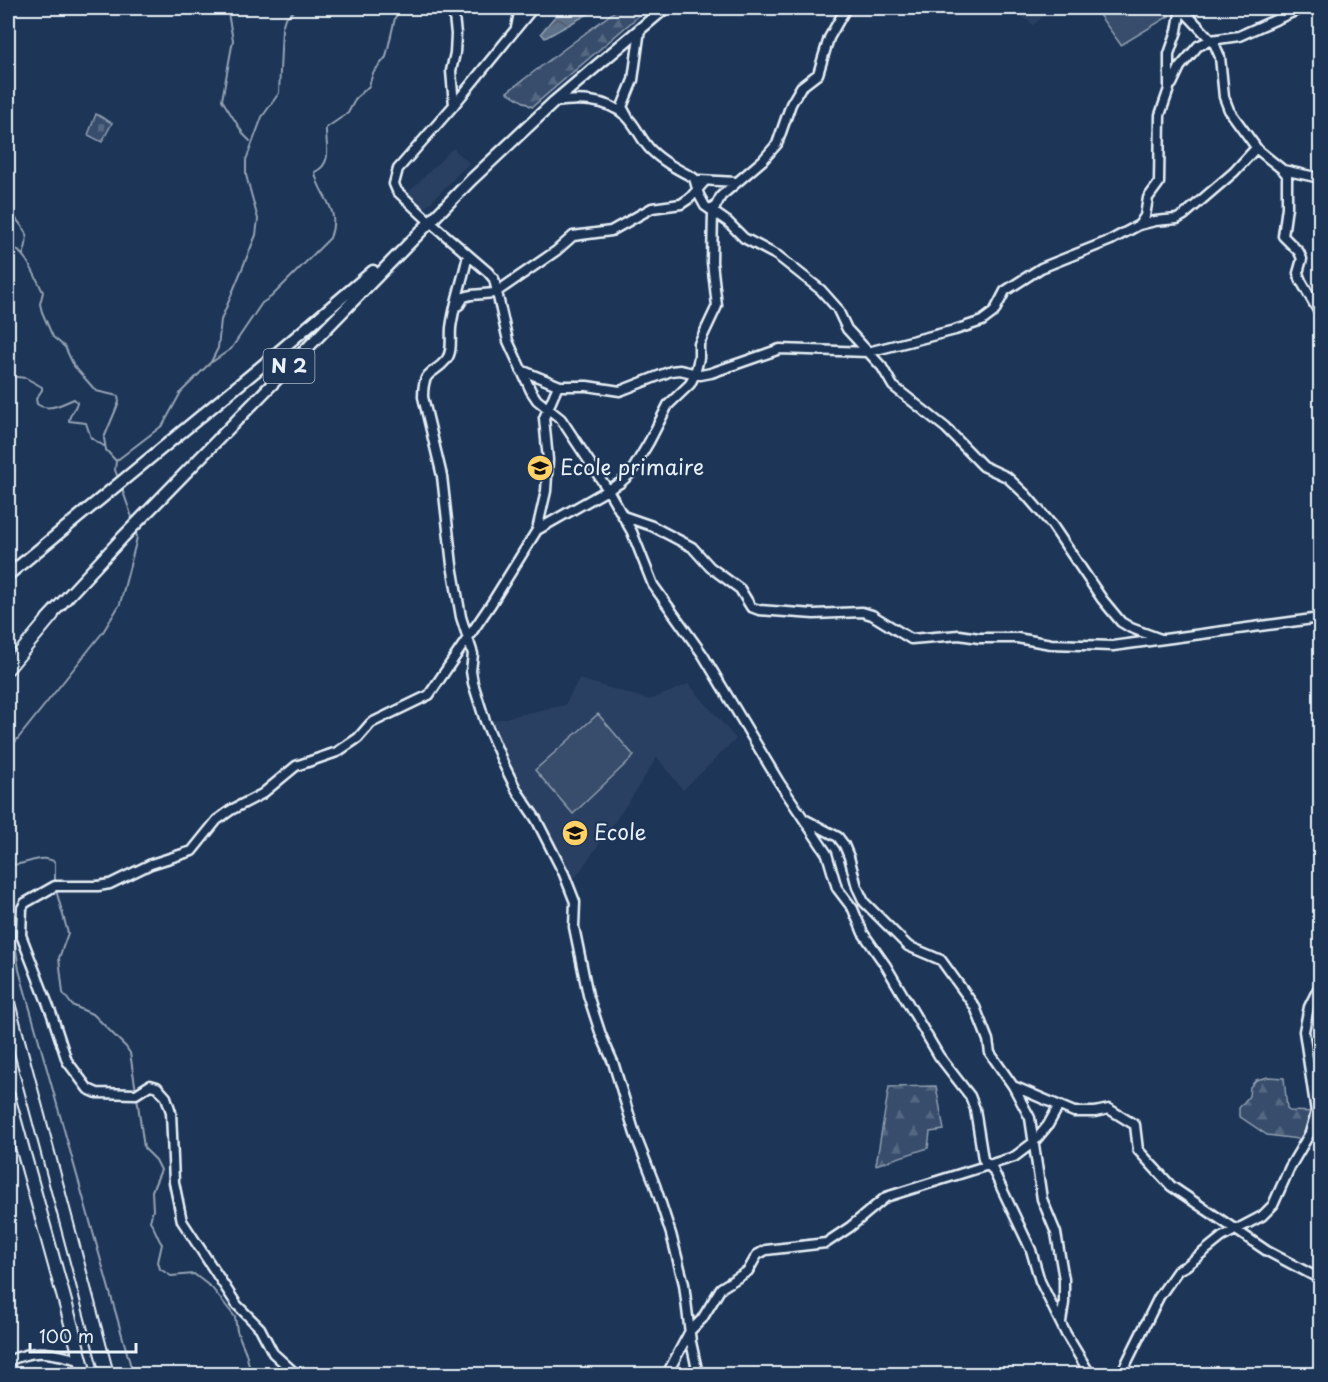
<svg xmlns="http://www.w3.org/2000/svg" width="1328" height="1382" viewBox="0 0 1328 1382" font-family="'Playpen Sans',sans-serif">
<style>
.built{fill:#2a4162}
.forest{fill:url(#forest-firs);stroke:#909fb2;stroke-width:1.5}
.cemetery{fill:url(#cemetery-stones);stroke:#909fb2;stroke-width:1.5}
.garden{fill:#374d6c;stroke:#909fb2;stroke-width:1.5}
.water{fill:url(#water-waves);stroke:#95a4b5;stroke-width:1.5}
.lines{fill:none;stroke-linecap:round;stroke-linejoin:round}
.stream{stroke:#95a4b5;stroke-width:2}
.minor-casing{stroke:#e8f1f8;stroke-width:13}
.major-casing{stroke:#e8f1f8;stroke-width:15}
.highway-casing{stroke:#e8f1f8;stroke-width:16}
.minor{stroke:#1d3557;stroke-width:8}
.major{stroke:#1d3557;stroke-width:10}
.highway{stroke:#1d3557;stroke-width:12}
.labels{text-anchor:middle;stroke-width:4.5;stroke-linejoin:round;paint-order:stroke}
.shield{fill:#1d3557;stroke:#abb9c8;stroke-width:1.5}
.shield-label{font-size:20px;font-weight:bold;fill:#e8f1f8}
.poi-label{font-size:21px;fill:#e8f1f8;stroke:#1d3557;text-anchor:start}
</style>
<defs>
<pattern id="forest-firs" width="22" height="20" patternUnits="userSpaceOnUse" patternTransform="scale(1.5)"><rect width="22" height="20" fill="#374d6c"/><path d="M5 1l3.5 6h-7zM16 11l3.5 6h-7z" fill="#546782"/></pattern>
<pattern id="cemetery-stones" width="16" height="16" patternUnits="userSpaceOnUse" patternTransform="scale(1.5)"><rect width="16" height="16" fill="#374d6c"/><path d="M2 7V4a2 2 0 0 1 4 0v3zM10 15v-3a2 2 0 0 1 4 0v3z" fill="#546782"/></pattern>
<pattern id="water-waves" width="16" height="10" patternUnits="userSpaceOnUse" patternTransform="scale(1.5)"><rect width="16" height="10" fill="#5d7089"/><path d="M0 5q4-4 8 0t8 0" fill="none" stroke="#505a66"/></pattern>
</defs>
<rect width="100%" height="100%" fill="#1d3557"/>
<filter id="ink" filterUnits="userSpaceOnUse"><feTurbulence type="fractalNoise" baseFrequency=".0167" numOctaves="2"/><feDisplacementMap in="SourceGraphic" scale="12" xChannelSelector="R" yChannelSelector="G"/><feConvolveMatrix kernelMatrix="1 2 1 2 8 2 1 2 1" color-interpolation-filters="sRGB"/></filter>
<g filter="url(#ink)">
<path class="built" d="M1011 8H1053L1033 25Z
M453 148 469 163 423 210 406 195Z
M579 679 650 700 689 684 736 739 683 790 657 757 630 800 575 878 531 806 491 721 565 705Z"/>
<path class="forest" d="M619 8H648L532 107 507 92Z
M1268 1077 1284 1078 1287 1108 1289 1111 1316 1112 1306 1140 1267 1135 1239 1116V1108L1249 1096 1250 1087 1256 1080Z
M936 1086 944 1130 930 1132 928 1148 876 1165 889 1087Z"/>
<path class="cemetery" d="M96 114 112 123 102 142 88 135Z"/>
<path class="garden" d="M1094 8H1164L1169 16 1121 45Z
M598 714 634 756 573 814 535 770Z"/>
<path class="water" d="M562 8H594L590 13 545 38 541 33Z"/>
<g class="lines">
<path class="stream" d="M227 8 233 40 222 100 244 135 250 141
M8 207C17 226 34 227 23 255
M8 244C27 253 34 274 43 292L40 304 42 312 53 337 65 347 74 366 96 391 118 396 119 402 104 438 106 450 116 461
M212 362 231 349 262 303 271 297 330 238C342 206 318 197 315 172 334 163 325 143 326 128L348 113 356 98 369 86 373 73 386 57 395 18 400 8
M8 376 26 378 42 387V390L36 399 37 404C48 412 62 404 74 399L77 402C76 409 69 414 69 421L86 423 91 438 104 446
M118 478 115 470 116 461 163 425 181 392 211 362 218 348 221 320 256 235 258 219 246 175V160L262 117 279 93 282 28 285 18 298 8
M121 486 133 520
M8 751 103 632 120 604 135 546 137 537 135 529
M8 864C23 868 40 852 55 862V885
M56 890 68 933 59 958 63 993 72 1005 94 1015 126 1047 130 1053 136 1091
M8 895 19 970 133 1374
M137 1097 144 1148 156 1160 161 1170 152 1191 153 1210 150 1221C155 1228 158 1240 162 1244L158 1262 160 1269 171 1276 194 1274 212 1288 235 1317 237 1331 246 1353 251 1374"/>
<defs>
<path id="minor" d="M453 8 456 34 455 53 451 71 454 105
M533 8 454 105 398 169 394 184 397 191 430 222 488 272 494 279 508 341 531 391 537 400 561 419 608 490 632 532 653 585 703 655 779 782 827 854 837 888 853 909 863 933 886 966 939 1056 970 1096 975 1109 983 1159 993 1170 1031 1250 1040 1281 1066 1334 1090 1374
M1181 8 1214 43 1220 57 1224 97 1229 110 1258 150 1283 170 1287 175V207L1283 236 1299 252 1302 259 1298 273 1301 281 1320 314
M516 28 519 13 517 8
M1172 84 1180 67 1198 46 1211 40 1239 36 1302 8
M554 102C578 99 606 98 626 116 636 125 641 140 651 150 663 162 679 170 694 178L699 195 705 206 728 222 744 238 778 256 821 290 837 308 847 329 882 367 893 386 946 428 983 466 1007 477 1026 495 1052 525 1102 599 1121 622 1131 628 1161 639
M627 116 622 107 633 80 640 29
M1283 170 1320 178
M700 180 736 182
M1139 225 1145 216 1148 198 1159 183 1160 115 1169 89V54L1177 31 1181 8
M468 255C463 279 454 304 451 328 450 338 453 352 446 360 433 376 423 368 423 397L442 476 452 565 461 617 473 654 471 671 473 683 485 721 504 765 517 791 536 819 564 874 575 902 574 927 588 995 601 1035 613 1062 635 1134 655 1185 671 1234 684 1284 691 1342 698 1374
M459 305 464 297 471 295 495 293 556 251 573 236 611 231 652 208 681 204 690 198 705 181
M521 370 560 386
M623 516 652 526 692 547 710 567 740 589 751 607 759 610 814 614 862 612 872 615 911 639 959 635 979 638H1017L1051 644 1113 646 1320 618
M537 530 620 483 630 474 649 442 668 405 690 384 695 374 699 358V344L717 306 712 262 713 211 721 196 763 160 777 144 791 104 801 87 818 74 829 38 846 8
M806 820 838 837 844 845 849 857 857 887 864 902 908 946 941 960 975 1007 988 1040 990 1053 1013 1086 1030 1118 1042 1199 1056 1233 1064 1279V1303L1061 1322
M1013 1086 1074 1112H1095L1109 1109 1135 1125 1138 1150 1171 1186 1267 1251 1320 1279
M8 1361C37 1349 46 1352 76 1359
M296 1374 273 1353 260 1328 237 1305 182 1221 174 1182 171 1112 166 1097 157 1087 150 1085 136 1094 97 1093 88 1089 67 1061 52 1015 21 935 22 908 25 903 55 886H98L110 884 151 864 192 851 217 820 231 810 262 794 296 766 337 752 358 738 371 723 429 695 491 604 537 530 546 491 548 460 544 418 557 388 560 386H587L620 391 671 371 680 370 701 375 711 373 780 349 868 352 955 330 982 321 994 312 1005 291 1041 268 1111 240 1139 225 1155 221 1177 219 1184 215 1234 172 1256 148
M667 1374 690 1331 702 1319 721 1288 748 1271 757 1255 766 1250 826 1243 850 1227 886 1197 1014 1157 1034 1142 1048 1125 1058 1107
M1121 1374 1159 1297 1178 1270 1186 1266 1222 1237 1262 1216 1273 1205 1290 1167 1310 1133 1316 1112 1304 1031 1309 1007 1320 985"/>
<path id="major" d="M8 575 263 365 373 271
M47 619 123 537 471 180 554 102 665 8"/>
<path id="highway" d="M8 668 52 615
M8 1003 107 1374
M8 1096 85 1374"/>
</defs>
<use href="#minor" class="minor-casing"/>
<use href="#major" class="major-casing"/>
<use href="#highway" class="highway-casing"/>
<use href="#minor" class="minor"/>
<use href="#major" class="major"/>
<use href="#highway" class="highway"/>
</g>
</g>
<defs>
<symbol id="school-disc" viewBox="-11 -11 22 22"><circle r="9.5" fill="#ffd166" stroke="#1d3557"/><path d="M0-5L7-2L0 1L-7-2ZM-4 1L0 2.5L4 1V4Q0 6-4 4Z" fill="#111"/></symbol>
</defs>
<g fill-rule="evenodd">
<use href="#school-disc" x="525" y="453" width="30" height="30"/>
<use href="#school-disc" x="560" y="818" width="30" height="30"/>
</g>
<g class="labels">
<rect class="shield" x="263.5" y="349" width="51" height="34" rx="4.5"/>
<g class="shield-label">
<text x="289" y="373">N 2</text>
</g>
<g class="poi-label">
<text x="560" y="475">Ecole primaire</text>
<text x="594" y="840">Ecole</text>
</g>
</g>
<rect width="1328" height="1382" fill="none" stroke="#1d3557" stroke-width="30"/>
<rect x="15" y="15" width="1298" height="1352" fill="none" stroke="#e8f1f8" stroke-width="2" filter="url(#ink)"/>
<path d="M30 1343v9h106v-9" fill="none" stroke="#e8f1f8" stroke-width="3"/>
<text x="39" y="1343" font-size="18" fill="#e8f1f8" stroke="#1d3557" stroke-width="4.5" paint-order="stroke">100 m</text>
</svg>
